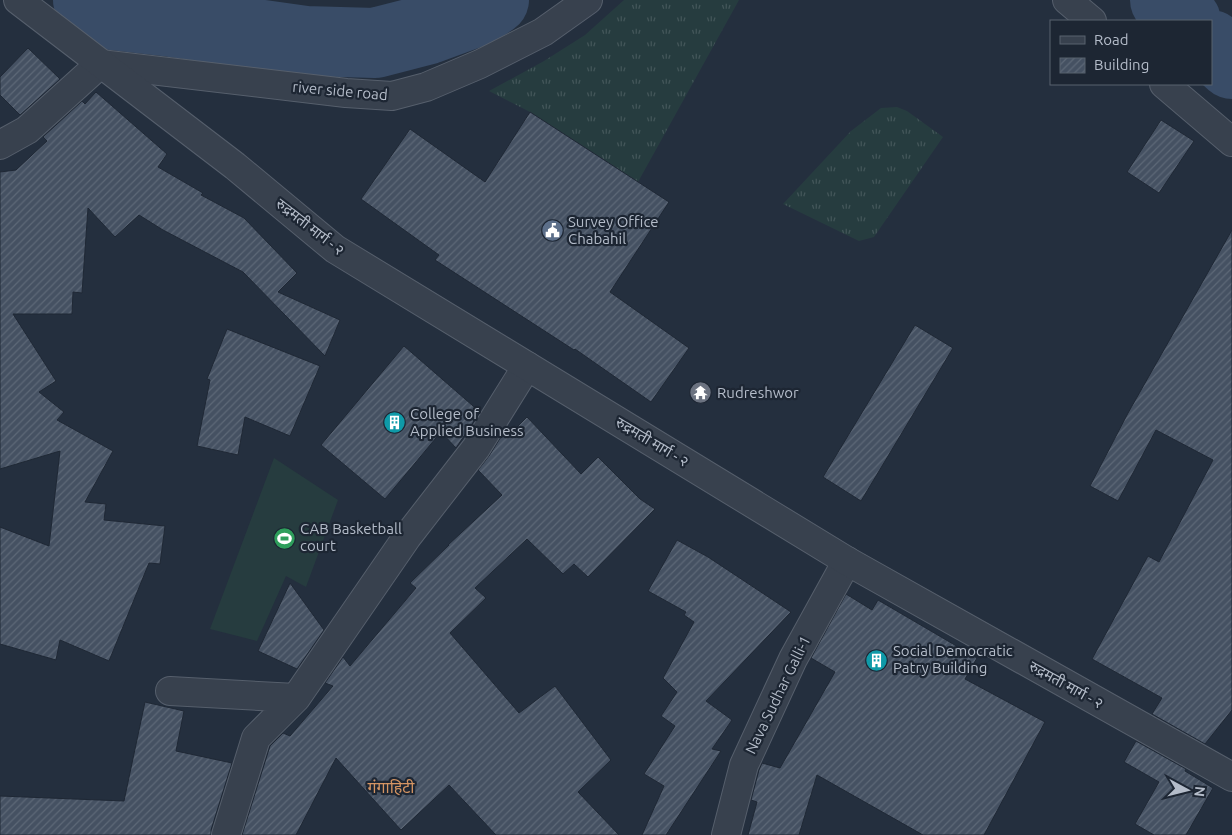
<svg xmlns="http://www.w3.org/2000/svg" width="1232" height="835" viewBox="0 0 1232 835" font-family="Ubuntu,'Noto Sans Devanagari',sans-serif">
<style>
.grass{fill:url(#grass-tufts)}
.pitch{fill:#263c3f}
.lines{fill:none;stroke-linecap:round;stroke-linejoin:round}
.river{stroke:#394c67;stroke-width:70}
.building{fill:url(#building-hatch);stroke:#1f2835}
.minor-casing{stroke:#565f6c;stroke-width:30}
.tertiary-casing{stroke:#565f6c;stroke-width:30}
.minor{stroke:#38414e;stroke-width:28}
.tertiary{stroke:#38414e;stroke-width:28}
.labels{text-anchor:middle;stroke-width:4.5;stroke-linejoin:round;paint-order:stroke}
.street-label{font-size:15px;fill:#b4bcc9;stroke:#1d2633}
.poi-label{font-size:15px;fill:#b4bcc9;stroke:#1d2633;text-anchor:start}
.neighbourhood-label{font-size:16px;fill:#d59563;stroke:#1d2633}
</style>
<defs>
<pattern id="grass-tufts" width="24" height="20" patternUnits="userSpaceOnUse" patternTransform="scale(1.25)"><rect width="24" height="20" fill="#263c3f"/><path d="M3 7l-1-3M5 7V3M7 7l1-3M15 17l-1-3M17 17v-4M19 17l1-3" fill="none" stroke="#435659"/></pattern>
<pattern id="building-hatch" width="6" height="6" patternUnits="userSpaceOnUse" patternTransform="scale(1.25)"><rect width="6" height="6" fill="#455162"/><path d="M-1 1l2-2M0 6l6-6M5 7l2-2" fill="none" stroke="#5d6877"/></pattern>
</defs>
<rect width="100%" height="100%" fill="#242f3e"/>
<path class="grass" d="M624 0H739L638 182 530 112 489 91 544 61 585 35Z
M897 107 907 111 943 137 874 237 859 241 783 204 851 131 881 108Z"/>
<path class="pitch" d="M274 458 338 500 306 587 286 576 257 641 210 629Z"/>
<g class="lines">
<path class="river" d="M88 0 112 15 172 22 305 41 375 43 429 29 478 11 494 0
M1165 0 1186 21
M1211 45 1232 64"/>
</g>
<path class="building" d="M28 48 60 79 20 115 0 95V77Z
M96 92 167 154 158 167 203 193 201 195 244 218 297 273 278 292 340 320 325 356 243 272 163 230 139 215 115 237 88 208 82 293 73 292 72 314H13L56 381 39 392 64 412 57 420 113 451 85 502 106 504 104 520 165 526 160 564 149 563 109 661 60 640 56 660 0 644V527L49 546 60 451 0 469V172L16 170 47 141 43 137 82 101 85 104Z
M530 112 669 202 610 292 689 348 651 402 575 349 574 350 435 260 439 255 361 199 410 129 485 182Z
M1161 120 1194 141 1159 193 1127 172Z
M1232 230V710L1205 744 1152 714 1162 698 1092 659 1148 556 1159 562 1213 460 1156 430 1118 501 1090 486 1128 413Z
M915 325 953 348 861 501 823 477Z
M227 329 320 366 290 436 245 417 238 455 197 446 210 380 207 379Z
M404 346 480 412 456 448 441 432 385 499 321 445Z
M527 417 581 474 598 457 640 499 655 509 588 577 574 564 563 574 527 539 475 588 486 598 450 633 519 713 555 686 611 760 578 792 619 835H496L449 785 401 830 336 758 296 835H242L270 746 283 733 290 736 333 686 325 683 343 657 350 666 416 588 410 583 449 545H448L502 495 478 470 489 456 504 432 508 436Z
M677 540 708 557 791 612 706 701 732 720 712 749 721 751 666 835H642L664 786 644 774 675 726 661 716 677 692 663 678 694 622 684 615 686 612 648 591Z
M290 583 324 630 297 669 258 651Z
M846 594 872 610 878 600 977 658 965 679 1045 722 984 835H923L817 775 799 835H748L757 802 751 800 759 770 762 763 780 768 835 672 811 658Z
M145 702 184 711 176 751 232 763 211 830V835H0V796L124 801Z
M1136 741 1186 769 1185 771 1213 788 1186 835H1154L1135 824 1159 782 1124 762Z"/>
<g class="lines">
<defs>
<path id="minor" d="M1067 0 1092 21
M1164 84 1232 142
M0 145 27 130 100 64 346 93 392 96 426 87 480 64 543 32 588 0
M170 691 296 698 407 537 476 448 527 366
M226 835 256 738 296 698
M726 835 744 765 793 659 847 561"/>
<path id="tertiary" d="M18 0 235 166 335 249 847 561 1232 777"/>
</defs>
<use href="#minor" class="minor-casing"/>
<use href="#tertiary" class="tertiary-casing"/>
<use href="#minor" class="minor"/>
<use href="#tertiary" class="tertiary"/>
</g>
<defs>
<symbol id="civic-disc" viewBox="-11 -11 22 22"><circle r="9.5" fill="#5c6f8a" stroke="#1d2633"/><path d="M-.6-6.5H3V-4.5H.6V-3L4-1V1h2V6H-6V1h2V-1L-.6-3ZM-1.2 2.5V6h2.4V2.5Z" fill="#fff"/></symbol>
<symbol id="temple-disc" viewBox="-11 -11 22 22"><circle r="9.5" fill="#6b7280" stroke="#1d2633"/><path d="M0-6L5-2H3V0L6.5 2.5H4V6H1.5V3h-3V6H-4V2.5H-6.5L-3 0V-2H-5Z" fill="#fff"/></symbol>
<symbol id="building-disc" viewBox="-11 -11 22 22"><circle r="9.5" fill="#0f9aa8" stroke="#1d2633"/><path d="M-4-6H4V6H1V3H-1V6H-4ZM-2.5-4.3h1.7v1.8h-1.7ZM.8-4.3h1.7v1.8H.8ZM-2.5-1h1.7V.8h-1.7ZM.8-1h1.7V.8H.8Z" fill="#fff"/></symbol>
<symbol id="stadium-disc" viewBox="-11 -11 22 22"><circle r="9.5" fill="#2e9e5b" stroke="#1d2633"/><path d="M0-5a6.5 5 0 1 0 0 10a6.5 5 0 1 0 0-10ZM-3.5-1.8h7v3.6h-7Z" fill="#fff"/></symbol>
</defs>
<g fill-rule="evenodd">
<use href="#civic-disc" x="540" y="218" width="25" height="25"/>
<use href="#temple-disc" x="688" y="380" width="25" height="25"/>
<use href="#building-disc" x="382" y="410" width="25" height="25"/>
<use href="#stadium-disc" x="272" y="526" width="25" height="25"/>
<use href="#building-disc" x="864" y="648" width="25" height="25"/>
</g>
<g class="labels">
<g class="street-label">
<text transform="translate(340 91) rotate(5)" y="5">river side road</text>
<text transform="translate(310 227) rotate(38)" y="5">रुद्रमती मार्ग ‍- २</text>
<text transform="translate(652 442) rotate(31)" y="5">रुद्रमती मार्ग ‍- २</text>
<text transform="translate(1066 685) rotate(29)" y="5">रुद्रमती मार्ग ‍- २</text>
<text transform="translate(778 695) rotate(-64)" y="5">Nava Sudhar Galli-1</text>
</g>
<g class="poi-label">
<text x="568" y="227">Survey Office<tspan x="568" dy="17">Chabahil</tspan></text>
<text x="717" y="398">Rudreshwor</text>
<text x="410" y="419">College of<tspan x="410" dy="17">Applied Business</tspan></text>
<text x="300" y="534">CAB Basketball<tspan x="300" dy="17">court</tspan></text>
<text x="893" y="656">Social Democratic<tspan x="893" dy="17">Patry Building</tspan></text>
</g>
<g class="neighbourhood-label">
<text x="391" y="793">गंगाहिटी</text>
</g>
</g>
<rect x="1050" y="20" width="162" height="65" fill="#1d2633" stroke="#59626f"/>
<rect x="1060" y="36" width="25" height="8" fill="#38414e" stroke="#59626f"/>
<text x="1094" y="45" font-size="15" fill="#b4bcc9">Road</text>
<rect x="1060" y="58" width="25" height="15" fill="url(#building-hatch)" stroke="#59626f"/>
<text x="1094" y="70" font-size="15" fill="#b4bcc9">Building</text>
<g transform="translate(1187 790) rotate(97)" stroke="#1d2633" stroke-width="4" paint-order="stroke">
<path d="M0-4L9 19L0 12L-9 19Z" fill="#b4bcc9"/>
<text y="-8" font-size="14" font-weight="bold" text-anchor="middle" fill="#b4bcc9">N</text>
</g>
</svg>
